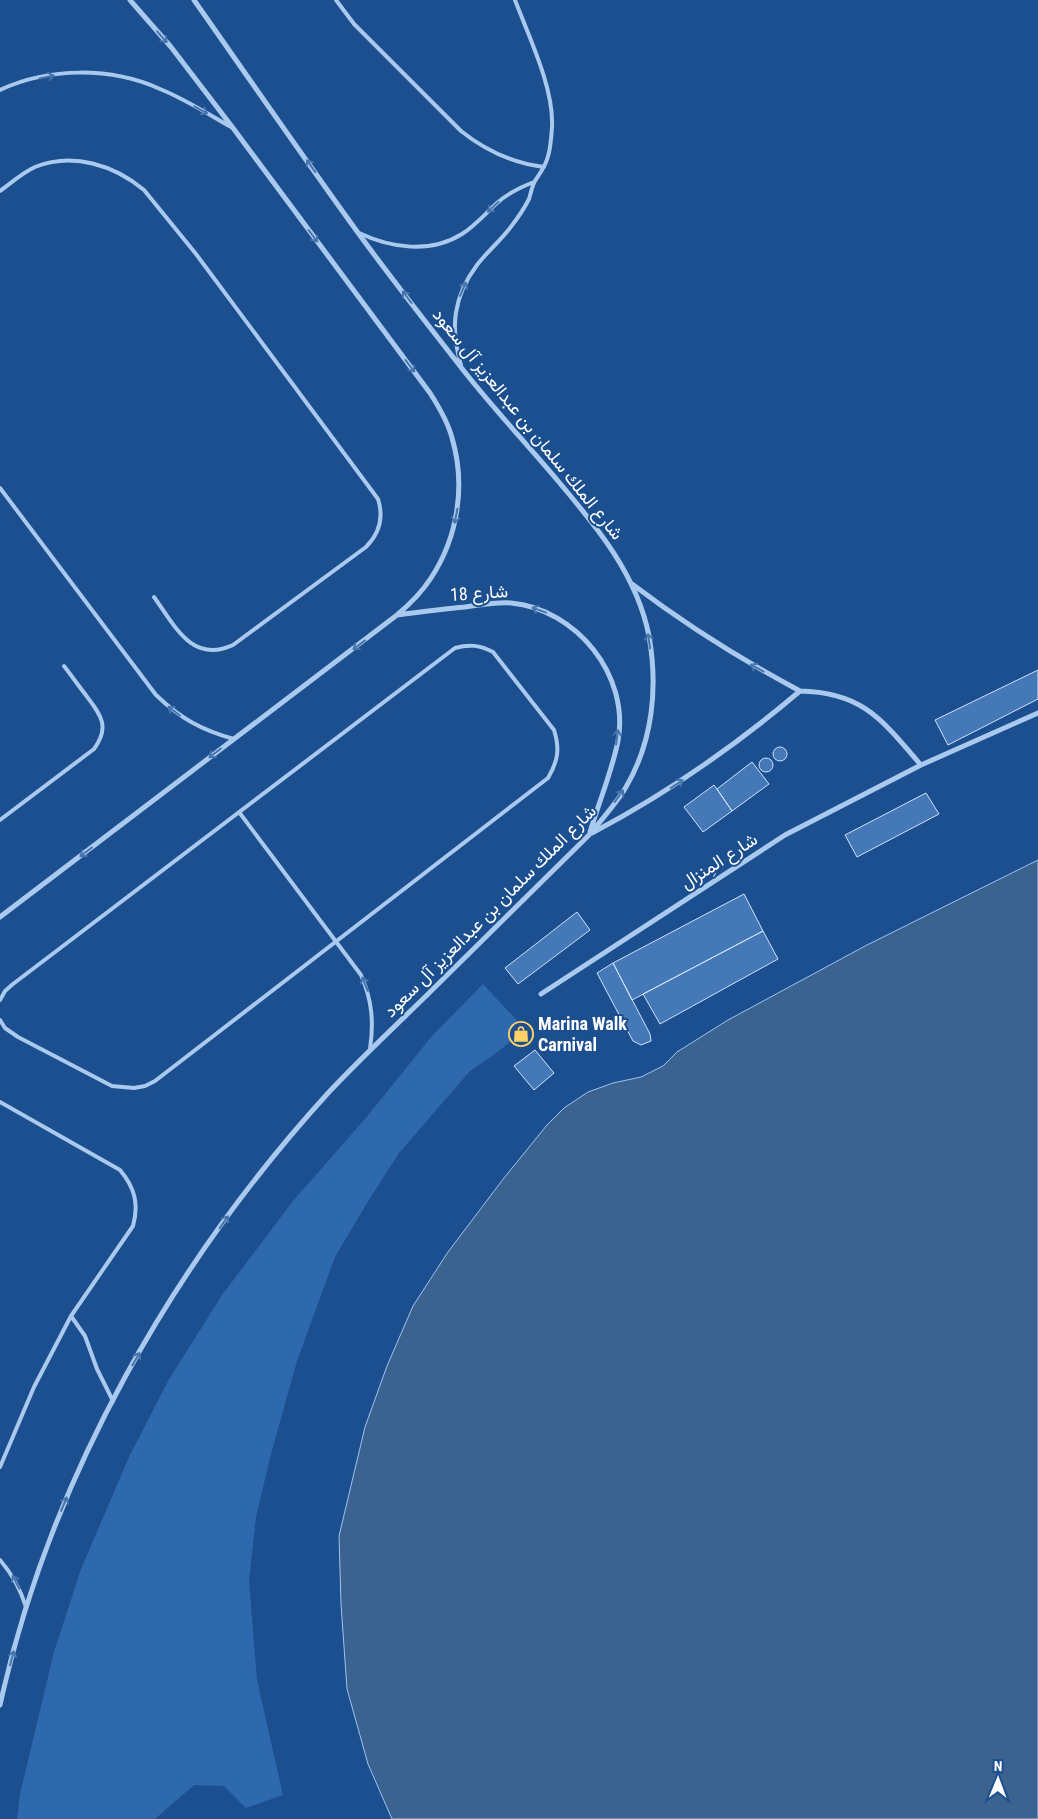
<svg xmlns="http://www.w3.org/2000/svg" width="1038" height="1819" viewBox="0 0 1038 1819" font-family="'Roboto Condensed',Vazirmatn,sans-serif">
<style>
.green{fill:#2e69ad}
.water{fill:#3c6290;stroke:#9cc4f0}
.building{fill:#4478b7;stroke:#cfe3fa}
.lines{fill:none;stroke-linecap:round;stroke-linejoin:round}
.service{stroke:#a9c9ee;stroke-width:4}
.minor{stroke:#a9c9ee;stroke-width:5}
.oneway{stroke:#4674ac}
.labels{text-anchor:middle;stroke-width:4;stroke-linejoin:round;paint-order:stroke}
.street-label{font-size:18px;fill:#fff;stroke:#1b4f8f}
.poi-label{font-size:18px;font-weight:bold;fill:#fff;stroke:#1b4f8f;text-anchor:start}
</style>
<rect width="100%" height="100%" fill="#1b4f8f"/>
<path class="green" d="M483 984 526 1030 492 1056 470 1071 399 1153 367 1203 335 1257 297 1361 271 1454 256 1517 249 1580 257 1680 283 1795 246 1808 224 1786 194 1785 155 1819H17L20 1794 54 1652 81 1569 129 1457 168 1381 222 1295 293 1201 365 1119 432 1036Z"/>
<path class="water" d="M1038 860V1819H392L368 1764 347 1689 341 1604 339 1536 365 1427 387 1366 413 1306 448 1252 504 1178 547 1125 564 1108 588 1092 613 1083 641 1077 663 1066 677 1052 728 1020 867 945Z"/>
<path class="building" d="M1038 670V699L948 745 935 720Z
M773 754a7 7 0 1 1 14 0a7 7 0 1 1-14 0Z
M759 765a7 7 0 1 1 14 0a7 7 0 1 1-14 0Z
M752 762 769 784 732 811 717 789Z
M714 785 732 811 703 832 684 807Z
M926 793 939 814 857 857 845 835Z
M744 894 763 931 632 1000 613 963Z
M577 912 590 930 518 984 505 968Z
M763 931 778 959 660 1024 643 994Z
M613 963 650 1034 651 1041 641 1045 633 1041 597 973Z
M535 1050 554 1073 534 1090 514 1066Z"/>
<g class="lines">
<path class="service" d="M336 0 354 24 461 131C486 151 512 163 544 167
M0 90C49 67 111 67 160 89 185 99 208 114 231 127
M0 191C11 183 22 173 35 167 73 152 114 165 144 190L196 254 378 499C384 518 380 533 366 547L233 645C192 664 175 626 154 597
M359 233C391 248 430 254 462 234 475 226 486 213 497 203 508 193 521 187 534 182
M461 365C450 328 453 297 477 265 487 252 500 241 510 228 517 219 524 209 529 199 531 193 532 186 535 181 537 177 541 173 543 168 550 157 551 141 552 127 554 88 529 37 515 0
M0 488 156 695C180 718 201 730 234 739
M239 812 361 975C372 1000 374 1022 370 1049
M0 820 94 749C111 726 100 714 85 694 78 685 71 675 64 666
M0 1000 5 991 13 984 455 648C469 644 480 645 493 652L554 730C560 749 558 761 548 778L155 1081 145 1086 134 1088 112 1086 18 1037 5 1028 0 1020
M0 1102 120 1170C135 1188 139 1204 133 1226L71 1316 34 1387 0 1467
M71 1316 85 1336 97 1369 113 1401
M0 1560C13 1575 20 1588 26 1607"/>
<path class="minor" d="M632 584C686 625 740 659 800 691
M397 615C420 612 443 609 465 607 480 605 496 602 511 603 576 609 630 675 618 741 612 771 599 802 590 832
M592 833C668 793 734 747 800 691 863 692 883 721 921 765
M0 917 397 615C410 604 422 592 431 578 458 537 466 485 452 438 448 422 439 407 430 393L233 128 171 47 130 0
M541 994 785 835 921 765 1038 713
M0 1705C50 1478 173 1263 329 1092 360 1059 393 1028 425 997 479 943 534 889 589 835 602 819 616 804 626 787 653 741 658 687 649 636 637 575 597 527 558 481 526 443 491 406 460 366 425 321 390 277 356 230 301 154 248 77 194 0"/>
</g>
<defs><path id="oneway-shaft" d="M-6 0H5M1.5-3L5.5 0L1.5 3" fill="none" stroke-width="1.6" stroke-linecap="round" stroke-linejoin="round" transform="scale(1.25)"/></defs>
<g class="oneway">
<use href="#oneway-shaft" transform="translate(162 37) rotate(49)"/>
<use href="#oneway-shaft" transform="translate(47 77) rotate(-11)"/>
<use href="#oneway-shaft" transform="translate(201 110) rotate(29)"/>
<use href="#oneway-shaft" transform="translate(311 166) rotate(-125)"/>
<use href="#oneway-shaft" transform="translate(493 207) rotate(137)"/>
<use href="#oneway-shaft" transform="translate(313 236) rotate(53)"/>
<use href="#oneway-shaft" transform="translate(463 289) rotate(-67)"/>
<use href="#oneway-shaft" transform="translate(407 297) rotate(-127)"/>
<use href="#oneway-shaft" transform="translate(410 366) rotate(53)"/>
<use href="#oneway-shaft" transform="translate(456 516) rotate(101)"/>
<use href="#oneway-shaft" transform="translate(539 610) rotate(-160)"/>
<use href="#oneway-shaft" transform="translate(649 641) rotate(-99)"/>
<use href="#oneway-shaft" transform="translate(359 645) rotate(143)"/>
<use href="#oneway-shaft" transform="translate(757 668) rotate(-151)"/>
<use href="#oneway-shaft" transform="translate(174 711) rotate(-143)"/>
<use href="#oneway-shaft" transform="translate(617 737) rotate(-83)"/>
<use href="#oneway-shaft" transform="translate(215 753) rotate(143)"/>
<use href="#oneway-shaft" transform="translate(677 784) rotate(-33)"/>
<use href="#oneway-shaft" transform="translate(619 796) rotate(-54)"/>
<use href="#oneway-shaft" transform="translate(86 852) rotate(143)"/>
<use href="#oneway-shaft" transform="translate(365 984) rotate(-112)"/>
<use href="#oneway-shaft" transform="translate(224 1222) rotate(-55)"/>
<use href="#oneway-shaft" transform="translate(136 1359) rotate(-60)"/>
<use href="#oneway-shaft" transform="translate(64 1504) rotate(-67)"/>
<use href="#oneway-shaft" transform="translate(16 1582) rotate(-117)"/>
<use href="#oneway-shaft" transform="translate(12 1658) rotate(-75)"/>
</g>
<defs>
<symbol id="shop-ring" viewBox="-11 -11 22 22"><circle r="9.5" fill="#1b4f8f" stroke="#ffd166" stroke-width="1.5"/><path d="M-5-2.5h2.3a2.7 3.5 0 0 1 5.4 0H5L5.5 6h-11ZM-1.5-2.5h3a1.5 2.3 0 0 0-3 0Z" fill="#ffd166"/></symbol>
</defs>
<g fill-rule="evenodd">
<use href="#shop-ring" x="507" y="1020" width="28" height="28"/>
</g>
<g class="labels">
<g class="street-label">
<text transform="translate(528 424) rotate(51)" y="6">شارع الملك سلمان بن عبدالعزيز آل سعود</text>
<text transform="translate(479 593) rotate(-4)" y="6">شارع 18</text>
<text transform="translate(719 861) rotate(-33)" y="6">شارع المِنزال</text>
<text transform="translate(490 911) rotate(-45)" y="6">شارع الملك سلمان بن عبدالعزيز آل سعود</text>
</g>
<g class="poi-label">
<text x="538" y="1030">Marina Walk<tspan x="538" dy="21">Carnival</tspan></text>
</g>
</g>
<g transform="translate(998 1779) rotate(1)" stroke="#1b4f8f" stroke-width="4" paint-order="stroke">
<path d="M0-4L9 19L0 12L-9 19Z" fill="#ffffff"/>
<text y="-8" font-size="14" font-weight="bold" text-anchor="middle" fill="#ffffff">N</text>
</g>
</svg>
